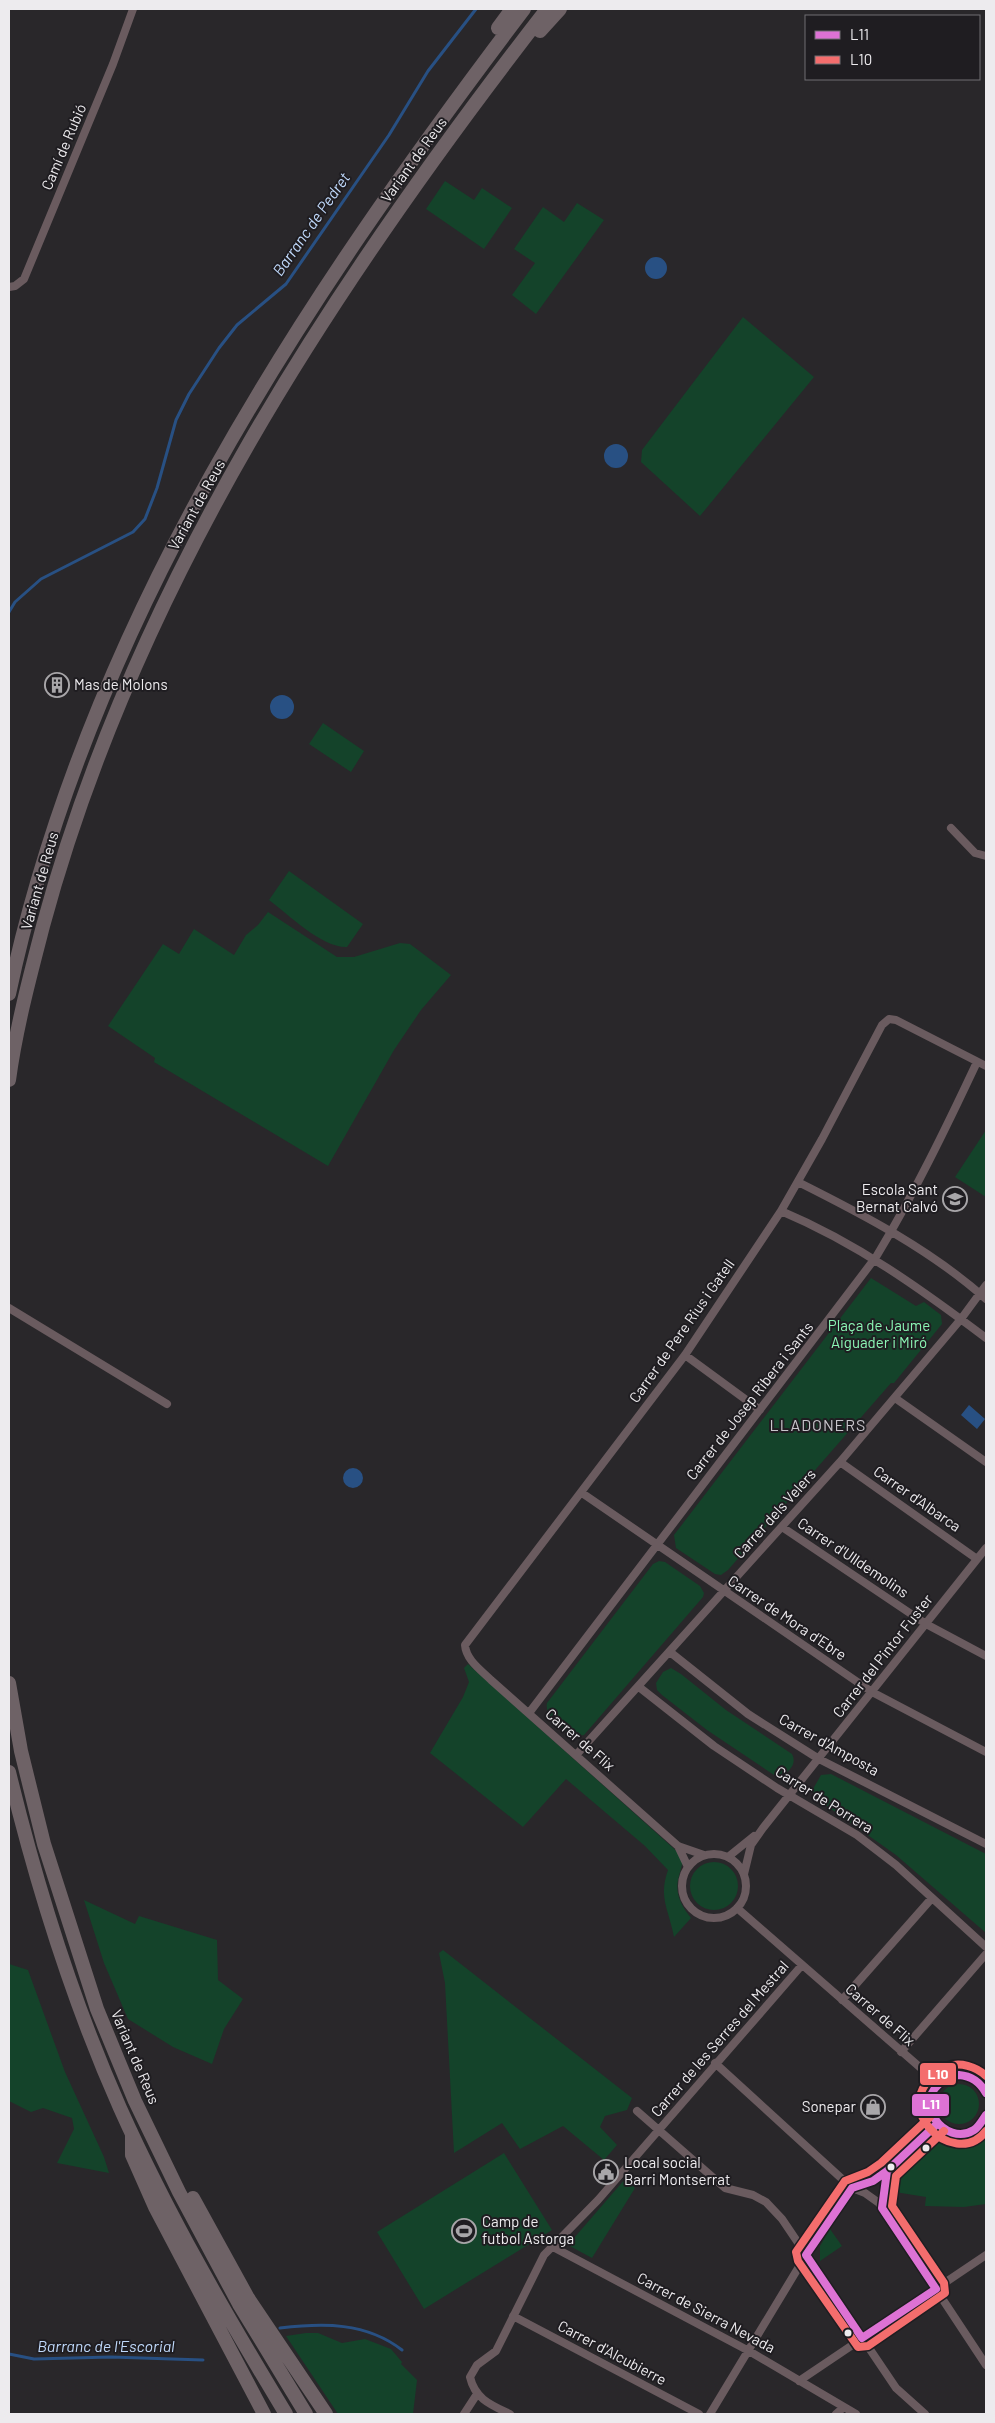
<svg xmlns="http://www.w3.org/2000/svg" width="995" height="2423" viewBox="0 0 995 2423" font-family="Barlow,sans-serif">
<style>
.green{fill:#14432a}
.water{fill:#285083}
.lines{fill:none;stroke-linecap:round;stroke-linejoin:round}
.stream{stroke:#285083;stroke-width:3}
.street{stroke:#6a5b5f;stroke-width:8}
.highway{stroke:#6e6266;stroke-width:14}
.bus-1-casing{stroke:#1f1d21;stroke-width:11}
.bus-2-casing{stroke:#1f1d21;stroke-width:11}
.bus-1{stroke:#dd72d4;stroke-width:8}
.bus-2{stroke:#f46d6d;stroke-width:8}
.bus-dot{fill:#edebee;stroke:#1f1d21;stroke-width:2}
.labels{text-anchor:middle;stroke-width:4;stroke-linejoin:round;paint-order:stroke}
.street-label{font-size:15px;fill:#edebee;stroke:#1f1d21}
.poi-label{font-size:15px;fill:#edebee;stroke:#1f1d21;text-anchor:start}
.park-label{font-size:15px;fill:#8bf5b4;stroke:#1f1d21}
.water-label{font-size:16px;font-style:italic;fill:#c0d9fb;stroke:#1f1d21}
.neighbourhood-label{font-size:16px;letter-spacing:1px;fill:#c8c5cb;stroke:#1f1d21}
.line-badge{stroke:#1f1d21;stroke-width:2}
.badge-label{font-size:14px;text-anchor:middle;font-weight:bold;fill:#fff}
</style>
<rect width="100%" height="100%" fill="#29272a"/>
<path class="green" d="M445 181 474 200 482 188 512 208 484 249 426 209Z
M577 203 604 220 536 314 512 295 535 263 514 249 543 207 564 222Z
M743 317 814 377 700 516 641 462 642 450Z
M323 723 364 751 351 772 309 744Z
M289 871 363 924 347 947C322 948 289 915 269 900Z
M268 912 337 957H354L400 943 410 944 451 975 421 1010 394 1050 328 1166 154 1062 155 1058 108 1026 163 944 179 954 194 929 234 955 246 935 258 925Z
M986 1130V1197L955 1177Z
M871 1278 916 1306 924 1302 941 1315 942 1324 894 1383H891L728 1570 721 1575 715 1574 676 1548 674 1535Z
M659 1561 665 1562 700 1586 704 1593 703 1597 584 1735 572 1737C563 1728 544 1717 547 1703L653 1564Z
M468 1664 682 1856C683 1864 681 1868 679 1876 674 1893 681 1905 691 1918L674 1937C669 1910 658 1898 668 1870L645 1846 566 1779 523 1827 430 1753 463 1697 469 1682 464 1668Z
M671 1668 681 1674 726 1710 792 1754C797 1764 790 1770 782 1776L774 1775 707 1730 662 1695 657 1690 656 1683 663 1672Z
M831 1774 986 1854V1933L896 1855 814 1797 813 1789 821 1775Z
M690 1886a24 24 0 1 1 48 0a24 24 0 1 1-48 0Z
M84 1900 135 1924 139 1916 217 1940 218 1980 243 1999 224 2029 212 2064 173 2047 128 2019 104 1963Z
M443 1950 632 2098 627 2110 605 2116 600 2127 617 2145 604 2160 563 2126 520 2149 502 2123 454 2153 445 1983 439 1953Z
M9 1964 28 1970 65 2072 104 2157 109 2173 57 2163 74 2129 72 2118 43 2108 31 2112 9 2101Z
M939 2104a20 20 0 1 1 40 0a20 20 0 1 1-40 0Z
M986 2137V2204L964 2207 925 2206 926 2197 895 2192 898 2177 935 2142C942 2141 944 2144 951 2146 962 2149 976 2143 986 2137Z
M504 2153 552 2230 424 2309 377 2232Z
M625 2179 635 2188 592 2258 568 2245Z
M830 2229 842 2246 820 2261V2246Z
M306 2333H318L342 2343 365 2339 391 2349 402 2362 401 2364 417 2380 413 2414H338L286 2336Z"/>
<path class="water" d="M645 268a11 11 0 1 1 22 0a11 11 0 1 1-22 0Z
M604 456a12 12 0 1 1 24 0a12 12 0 1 1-24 0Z
M270 707a12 12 0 1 1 24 0a12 12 0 1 1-24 0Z
M969 1405 985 1419 977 1429 961 1415Z
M343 1478a10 10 0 1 1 20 0a10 10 0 1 1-20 0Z"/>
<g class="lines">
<path class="stream" d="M9 612 15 602 41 579 133 532 145 519 157 488 176 420 189 394 219 348 237 325 286 284 389 135 428 71 476 9
M280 2328C323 2323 366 2322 402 2350
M9 2354 34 2359 111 2357 203 2360"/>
<path class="street" d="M9 287 15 286 24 279 113 64 133 9
M951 828 975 853 986 856
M798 1182C864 1215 931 1250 986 1299
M781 1211C857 1243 921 1289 986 1338
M9 1308 167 1404
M685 1355 760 1410
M895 1398 986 1462
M840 1462 977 1559
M582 1493 872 1692 986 1752
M782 1527 926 1624 986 1656
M670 1652 748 1714 819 1759 986 1844
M639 1687 714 1746 777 1788 857 1835 896 1865 986 1947
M529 1713 876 1257C914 1194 946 1128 977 1062
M577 1754 840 1462 961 1319 986 1285
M678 1846 688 1867
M682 1886a32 32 0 1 1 64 0a32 32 0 1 1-64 0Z
M704 1855 678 1846 491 1680C481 1670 466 1660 465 1645L685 1355 781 1211 822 1139 882 1025 889 1019 896 1020 986 1066
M728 1857 754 1836
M744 1874 751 1845 763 1828 986 1548
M737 1908 938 2083
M842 2000 932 1898
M901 2052 986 1954
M715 2063 852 2188 865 2193 879 2203 986 2365
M986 2093C980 2079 968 2074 953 2075 893 2094 960 2169 986 2115
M637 2111 725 2188 753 2195 766 2202 782 2219 896 2388 925 2414
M852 2188 873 2181 887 2171 937 2124
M882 2208 887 2171
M553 2247 749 2351 856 2414
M513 2316 699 2414
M799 2381 986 2255
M464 2414 477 2394
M510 2414C491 2405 475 2399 470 2377L477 2365 496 2351 544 2255 598 2200 802 1965
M710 2414 806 2255 852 2188
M836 2414 844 2407"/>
<path class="highway" d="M498 28 512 9
M540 31 560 9
M9 994C87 626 300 304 524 9
M9 1080C16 1028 30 976 43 926 135 585 333 284 547 9
M9 1683 21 1751 44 1844 97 2009 135 2101 179 2192 239 2304 306 2414
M9 1772C37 1887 72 2000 120 2108 168 2215 226 2315 286 2414
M132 2135V2155L155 2207 264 2414
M193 2198 248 2298 326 2414"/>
<defs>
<path id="bus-1" d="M986 2093C980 2082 972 2076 959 2075 953 2075 950 2077 945 2080 909 2100 945 2148 974 2130 979 2127 983 2119 986 2115
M887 2171 882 2208 936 2289 862 2338 806 2255 852 2188 873 2181Z
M887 2171 937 2124"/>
<path id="bus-2" d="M986 2076C977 2067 959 2061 947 2067 879 2101 954 2173 986 2131
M930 2117 881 2163 868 2172 845 2181 796 2252 798 2261 858 2347 868 2346 945 2293 944 2283 892 2206 896 2176 944 2131"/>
</defs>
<use href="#bus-1" class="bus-1-casing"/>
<use href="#bus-2" class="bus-2-casing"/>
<use href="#bus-1" class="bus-1"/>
<use href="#bus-2" class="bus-2"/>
</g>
<defs>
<symbol id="building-ring" viewBox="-11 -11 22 22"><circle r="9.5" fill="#1f1d21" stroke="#a8a6a9" stroke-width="1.5"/><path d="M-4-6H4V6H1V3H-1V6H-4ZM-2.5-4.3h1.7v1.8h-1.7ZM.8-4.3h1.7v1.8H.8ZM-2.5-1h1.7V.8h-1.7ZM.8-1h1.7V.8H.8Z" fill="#a8a6a9"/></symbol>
<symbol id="school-ring" viewBox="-11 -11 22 22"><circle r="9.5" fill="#1f1d21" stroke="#a8a6a9" stroke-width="1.5"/><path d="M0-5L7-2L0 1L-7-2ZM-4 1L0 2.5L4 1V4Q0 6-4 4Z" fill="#a8a6a9"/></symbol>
<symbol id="shop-ring" viewBox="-11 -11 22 22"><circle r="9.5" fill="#1f1d21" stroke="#a8a6a9" stroke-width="1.5"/><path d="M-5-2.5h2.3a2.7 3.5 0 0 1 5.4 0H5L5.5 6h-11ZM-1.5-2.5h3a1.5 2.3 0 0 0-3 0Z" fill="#a8a6a9"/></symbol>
<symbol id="civic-ring" viewBox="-11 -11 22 22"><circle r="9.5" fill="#1f1d21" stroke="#a8a6a9" stroke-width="1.5"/><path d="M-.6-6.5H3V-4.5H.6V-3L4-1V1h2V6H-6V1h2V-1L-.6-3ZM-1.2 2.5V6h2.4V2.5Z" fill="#a8a6a9"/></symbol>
<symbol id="stadium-ring" viewBox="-11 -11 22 22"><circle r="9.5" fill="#1f1d21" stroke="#a8a6a9" stroke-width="1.5"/><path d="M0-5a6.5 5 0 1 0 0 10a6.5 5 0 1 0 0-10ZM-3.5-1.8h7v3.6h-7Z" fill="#a8a6a9"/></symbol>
</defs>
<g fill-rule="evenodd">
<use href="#building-ring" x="43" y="671" width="28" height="28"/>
<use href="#school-ring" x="941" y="1185" width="28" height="28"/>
<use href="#shop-ring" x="859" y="2093" width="28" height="28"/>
<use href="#civic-ring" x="592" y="2158" width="28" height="28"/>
<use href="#stadium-ring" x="450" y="2217" width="28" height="28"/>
</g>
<g class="bus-dot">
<circle cx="926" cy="2148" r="4.5"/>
<circle cx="891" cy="2167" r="4.5"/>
<circle cx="848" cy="2333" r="4.5"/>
</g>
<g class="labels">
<g class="street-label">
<text transform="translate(64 147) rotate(-67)" y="5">Camí de Rubió</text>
<text transform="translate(414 160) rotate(-54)" y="5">Variant de Reus</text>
<text transform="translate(197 505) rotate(-61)" y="5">Variant de Reus</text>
<text transform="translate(40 881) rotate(-74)" y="5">Variant de Reus</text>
<text transform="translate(682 1331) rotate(-55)" y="5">Carrer de Pere Rius i Gatell</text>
<text transform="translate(750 1401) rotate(-52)" y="5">Carrer de Josep Ribera i Sants</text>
<text transform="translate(917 1499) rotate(35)" y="5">Carrer d'Albarca</text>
<text transform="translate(775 1514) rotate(-48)" y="5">Carrer dels Velers</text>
<text transform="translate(853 1558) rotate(34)" y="5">Carrer d'Ulldemolins</text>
<text transform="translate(787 1618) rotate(34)" y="5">Carrer de Mora d'Ebre</text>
<text transform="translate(883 1656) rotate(-52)" y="5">Carrer del Pintor Fuster</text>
<text transform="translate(580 1740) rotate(41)" y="5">Carrer de Flix</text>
<text transform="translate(829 1745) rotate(29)" y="5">Carrer d'Amposta</text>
<text transform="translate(824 1800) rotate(32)" y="5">Carrer de Porrera</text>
<text transform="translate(880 2015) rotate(41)" y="5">Carrer de Flix</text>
<text transform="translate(720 2039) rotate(-49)" y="5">Carrer de les Serres del Mestral</text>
<text transform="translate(135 2057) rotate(67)" y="5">Variant de Reus</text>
<text transform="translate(706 2313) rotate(28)" y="5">Carrer de Sierra Nevada</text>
<text transform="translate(612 2353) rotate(28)" y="5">Carrer d'Alcubierre</text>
</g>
<g class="poi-label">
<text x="74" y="690">Mas de Molons</text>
<text x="938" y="1195" text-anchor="end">Escola Sant<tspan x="938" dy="17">Bernat Calvó</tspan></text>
<text x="856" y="2112" text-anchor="end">Sonepar</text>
<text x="624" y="2168">Local social<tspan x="624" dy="17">Barri Montserrat</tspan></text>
<text x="482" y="2227">Camp de<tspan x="482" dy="17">futbol Astorga</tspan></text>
</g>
<g class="park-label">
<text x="879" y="1331">Plaça de Jaume<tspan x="879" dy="17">Aiguader i Miró</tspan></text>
</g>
<g class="water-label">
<text transform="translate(311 224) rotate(-55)" y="6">Barranc de Pedret</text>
<text x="106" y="2352">Barranc de l'Escorial</text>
</g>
<g class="neighbourhood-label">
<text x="818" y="1431">LLADONERS</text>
</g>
</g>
<g class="line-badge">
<rect x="919" y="2062" width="38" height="24" rx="5" fill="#f46d6d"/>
<rect x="911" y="2093" width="39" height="24" rx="5" fill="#dd72d4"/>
</g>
<g class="badge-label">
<text x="938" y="2079">L10</text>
<text x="931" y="2109">L11</text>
</g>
<rect width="995" height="2423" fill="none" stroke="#edebee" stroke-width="20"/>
<rect x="805" y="15" width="175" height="65" fill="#1f1d21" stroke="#716f73"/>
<rect x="815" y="31" width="25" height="8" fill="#dd72d4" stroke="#716f73"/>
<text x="850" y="40" font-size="15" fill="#edebee">L11</text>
<rect x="815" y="56" width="25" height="8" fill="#f46d6d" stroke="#716f73"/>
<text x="850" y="65" font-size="15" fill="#edebee">L10</text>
</svg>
